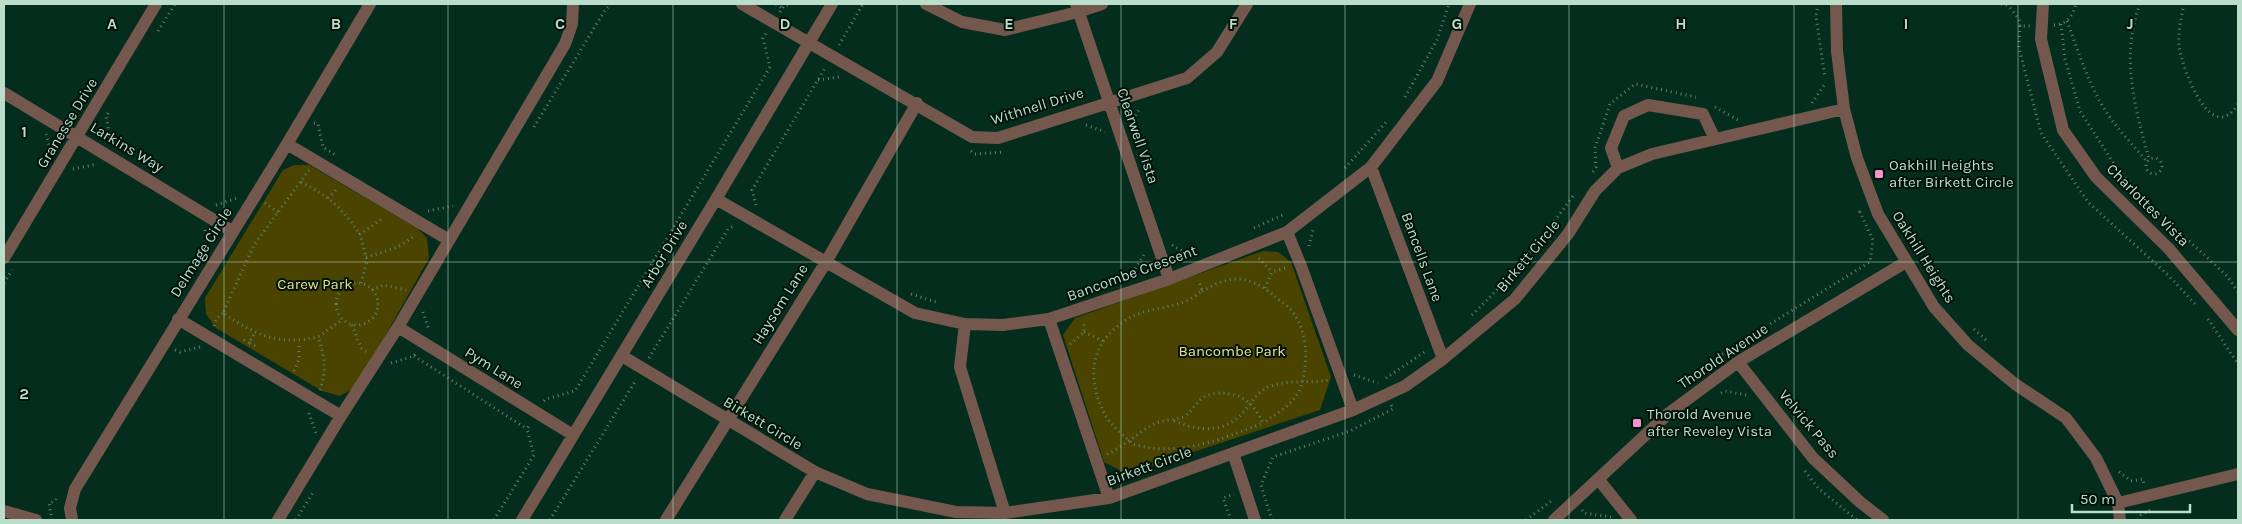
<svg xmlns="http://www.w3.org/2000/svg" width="2242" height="524" viewBox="0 0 2242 524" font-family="Karla,sans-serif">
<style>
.green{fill:#4b4400}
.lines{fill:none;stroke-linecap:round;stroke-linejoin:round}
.path{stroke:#5d8371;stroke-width:3;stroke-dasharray:1 4;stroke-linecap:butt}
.minor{stroke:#74584d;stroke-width:12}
.grid{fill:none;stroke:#bbdecb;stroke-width:1;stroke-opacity:0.55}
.poi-dot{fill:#f590d1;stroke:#001309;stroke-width:2}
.labels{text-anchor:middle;stroke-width:4;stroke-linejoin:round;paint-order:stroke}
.street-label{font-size:15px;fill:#bbdecb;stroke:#001309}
.poi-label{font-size:15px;fill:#bbdecb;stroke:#001309;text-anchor:start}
.park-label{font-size:15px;fill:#ece086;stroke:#001309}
.grid-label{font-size:16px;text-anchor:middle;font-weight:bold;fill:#bbdecb;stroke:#001309;stroke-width:4;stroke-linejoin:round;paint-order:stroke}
</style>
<rect width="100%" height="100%" fill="#042d1d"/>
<path class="green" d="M294 165H309L417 228 427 238 429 258 357 386 340 396 322 391 216 328 206 314 205 298 283 170Z
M1263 251 1278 252 1291 262 1331 377 1320 410 1127 474 1104 462 1063 335 1075 318Z"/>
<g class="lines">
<path class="path" d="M776 4 782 8
M1818 4 1816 16 1825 78
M2001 4 2007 5
M2007 4 2019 19 2020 26H2030
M2140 4C2120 56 2135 108 2149 159
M2184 4C2181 18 2178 32 2179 46 2182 68 2211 148 2238 104
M780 12 784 6 791 4
M2067 21C2080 56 2091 93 2114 123 2124 136 2136 148 2147 162
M2061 24 2065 59 2080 111 2118 170 2161 215 2227 276 2238 292
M2054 25C2068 24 2072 16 2076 4
M2020 26 2019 48 2041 133 2088 202 2169 276 2196 305
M158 31 175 4
M839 45 863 4
M818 80 839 77
M1405 97 1437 40 1449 4
M1812 103 1825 84
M1715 107 1738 120
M108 113 106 116 111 143
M314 123 318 124 323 147 337 156
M1130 124 1140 108
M1086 125 1105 132
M534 127 605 10 611 4
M46 134 51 152
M971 151 975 154 1004 152
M2146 166a8 8 0 1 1 16 0a8 8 0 1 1-16 0Z
M1345 168 1388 120
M73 169 97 164
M309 170 254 245 223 313C256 335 278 346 318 337
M1593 172 1596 167 1595 148 1610 104 1635 84 1696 97
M301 182C331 198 340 206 360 234
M328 198 338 188
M265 203 279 213
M216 205 238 198
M756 205 752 190 825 68
M428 211 453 206
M1254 228 1285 214
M205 230 207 248
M1172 245 1191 256
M1309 246 1313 230
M366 257C384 252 401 248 415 235
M1259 258 1272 272
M1130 277 1145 253
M336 304a21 21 0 1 1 42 0a21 21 0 1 1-42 0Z
M4 283 12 270
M361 283 367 261 360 234 382 219
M1265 288 1272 272 1288 267
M372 290 383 285 406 290
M1202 291C1212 286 1223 280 1234 279 1248 278 1263 286 1273 295 1277 299 1283 302 1288 307 1308 326 1309 361 1301 386 1295 404 1277 413 1263 423
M911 294 936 302
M423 312 429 330
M1472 315C1510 278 1542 239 1573 196
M2208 319 2238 364
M352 325 361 348 367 352
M214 326 217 318 223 313
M1974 329 1988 342
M1084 332 1103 341
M1749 337 1870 262 1873 240 1860 212 1864 211
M244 340 249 343
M1070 344 1084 332V321
M255 346 249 343 255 333
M175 350 180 352 200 347
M414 356 527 429
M649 358 728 229 735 225
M1714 360 1727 351
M391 363 414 356 416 352
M294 371 299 360V342
M1354 375 1378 383
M1386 378 1426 351
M320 390C327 368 325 358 318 337L342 320
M1721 393 1725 391 1746 395
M544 401 546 399 575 391 770 67 763 38 767 32
M309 413 316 433
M1174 421C1201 432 1226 434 1246 409 1254 399 1259 390 1271 386 1290 379 1310 384 1329 380
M1107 454C1125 446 1138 432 1156 423 1165 419 1175 421 1185 416 1193 411 1196 402 1204 397 1209 394 1217 393 1223 393 1244 395 1254 404 1263 423 1222 439 1177 458 1133 444 1123 435 1110 425 1104 413 1085 374 1091 340 1131 317 1148 308 1168 309 1186 301 1192 299 1197 294 1202 291L1199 281
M1805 471 1818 488 1857 520
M2119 472 2131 481 2143 479 2144 484
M1582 510 1584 513 1611 517
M52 520 49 503 55 501 58 496
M296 520 314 491
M494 520 534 455 527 429 530 424
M550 520 636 380
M1231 520 1223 498 1234 494
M1272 520 1261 485 1273 457 1350 431 1393 409 1391 405
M1526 520 1554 499
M2138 520 2141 515 2150 510"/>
<path class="minor" d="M742 4 972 137 998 138 1187 78 1217 52 1247 4
M926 4 962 22 1005 30 1078 12 1102 4
M1076 4 1169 279
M1836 4 1837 51 1844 109 1857 158 1878 214 1934 307 1968 345 2015 384 2066 418 2096 458 2118 503 2120 520
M2043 4 2041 39 2063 130 2096 177 2169 249 2238 330
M4 93 232 231
M287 144 449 240
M1371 167 1443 359
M1618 168 1611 148 1624 116 1648 105 1703 114 1715 139
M716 199 915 313 965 324 1003 325 1049 319 1169 279 1287 232 1371 167 1437 81 1470 4
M1287 232 1301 266 1353 410
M4 258 156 4
M178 319 341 416
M1049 319 1109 498
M965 324 960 367 1005 513
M398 327 573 435
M622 356 815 472 867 494 956 512 1005 513 1109 498 1353 410 1405 386 1443 359 1515 299 1568 234 1595 191 1618 168 1652 154 1844 109
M1738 362 1813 458 1860 502 1883 520
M1233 453 1255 520
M1599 480 1631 520
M2118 503 2238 474
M4 511 36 520
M72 520 70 508 75 489 287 144 370 4
M278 520 341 416 398 327 565 44 572 24 573 4
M522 520 716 199 832 4
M666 520 826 262 917 103
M785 520 815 472
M1554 520 1669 413 1738 362 1906 262"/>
</g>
<path class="grid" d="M224 4V520M448 4V520M673 4V520M897 4V520M1121 4V520M1345 4V520M1569 4V520M1794 4V520M2018 4V520M4 262H2238"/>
<g class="poi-dot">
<rect x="1874" y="169" width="10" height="10" rx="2.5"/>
<rect x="1632" y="418" width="10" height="10" rx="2.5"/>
</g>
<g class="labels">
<g class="street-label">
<text transform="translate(1037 106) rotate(-17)" y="5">Withnell Drive</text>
<text transform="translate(67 123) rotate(-59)" y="5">Granesse Drive</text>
<text transform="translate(1138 136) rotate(71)" y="5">Clearwell Vista</text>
<text transform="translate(127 147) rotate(31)" y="5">Larkins Way</text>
<text transform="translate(2148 205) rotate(45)" y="5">Charlottes Vista</text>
<text transform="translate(201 252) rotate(-58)" y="5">Delmage Circle</text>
<text transform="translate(664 254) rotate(-59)" y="5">Arbor Drive</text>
<text transform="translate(1528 256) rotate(-50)" y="5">Birkett Circle</text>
<text transform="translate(1422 257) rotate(70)" y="5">Bancells Lane</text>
<text transform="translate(1924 257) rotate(58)" y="5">Oakhill Heights</text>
<text transform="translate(1132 273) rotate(-20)" y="5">Bancombe Crescent</text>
<text transform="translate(780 304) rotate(-58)" y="5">Haysom Lane</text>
<text transform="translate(1723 356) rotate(-34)" y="5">Thorold Avenue</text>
<text transform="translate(494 368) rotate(32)" y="5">Pym Lane</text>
<text transform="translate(763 423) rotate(31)" y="5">Birkett Circle</text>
<text transform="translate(1809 424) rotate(50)" y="5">Velvick Pass</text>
<text transform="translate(1149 466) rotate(-20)" y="5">Birkett Circle</text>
</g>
<g class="poi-label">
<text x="1889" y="170">Oakhill Heights<tspan x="1889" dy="17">after Birkett Circle</tspan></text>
<text x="1647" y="419">Thorold Avenue<tspan x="1647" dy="17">after Reveley Vista</tspan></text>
</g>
<g class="park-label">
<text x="315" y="289">Carew Park</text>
<text x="1232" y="356">Bancombe Park</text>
</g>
</g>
<g class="grid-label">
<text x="112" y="29">A</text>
<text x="336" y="29">B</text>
<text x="560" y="29">C</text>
<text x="785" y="29">D</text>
<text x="1009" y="29">E</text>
<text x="1233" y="29">F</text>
<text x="1457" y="29">G</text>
<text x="1681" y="29">H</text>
<text x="1906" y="29">I</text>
<text x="2130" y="29">J</text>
<text x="24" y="137">1</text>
<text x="24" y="399">2</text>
</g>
<rect width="2242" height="524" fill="none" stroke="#bbdecb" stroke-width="10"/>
<path d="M2072 504v8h118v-8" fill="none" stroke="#bbdecb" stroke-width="2.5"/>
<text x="2080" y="504" font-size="15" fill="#bbdecb" stroke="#001309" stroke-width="4" paint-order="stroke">50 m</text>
</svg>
